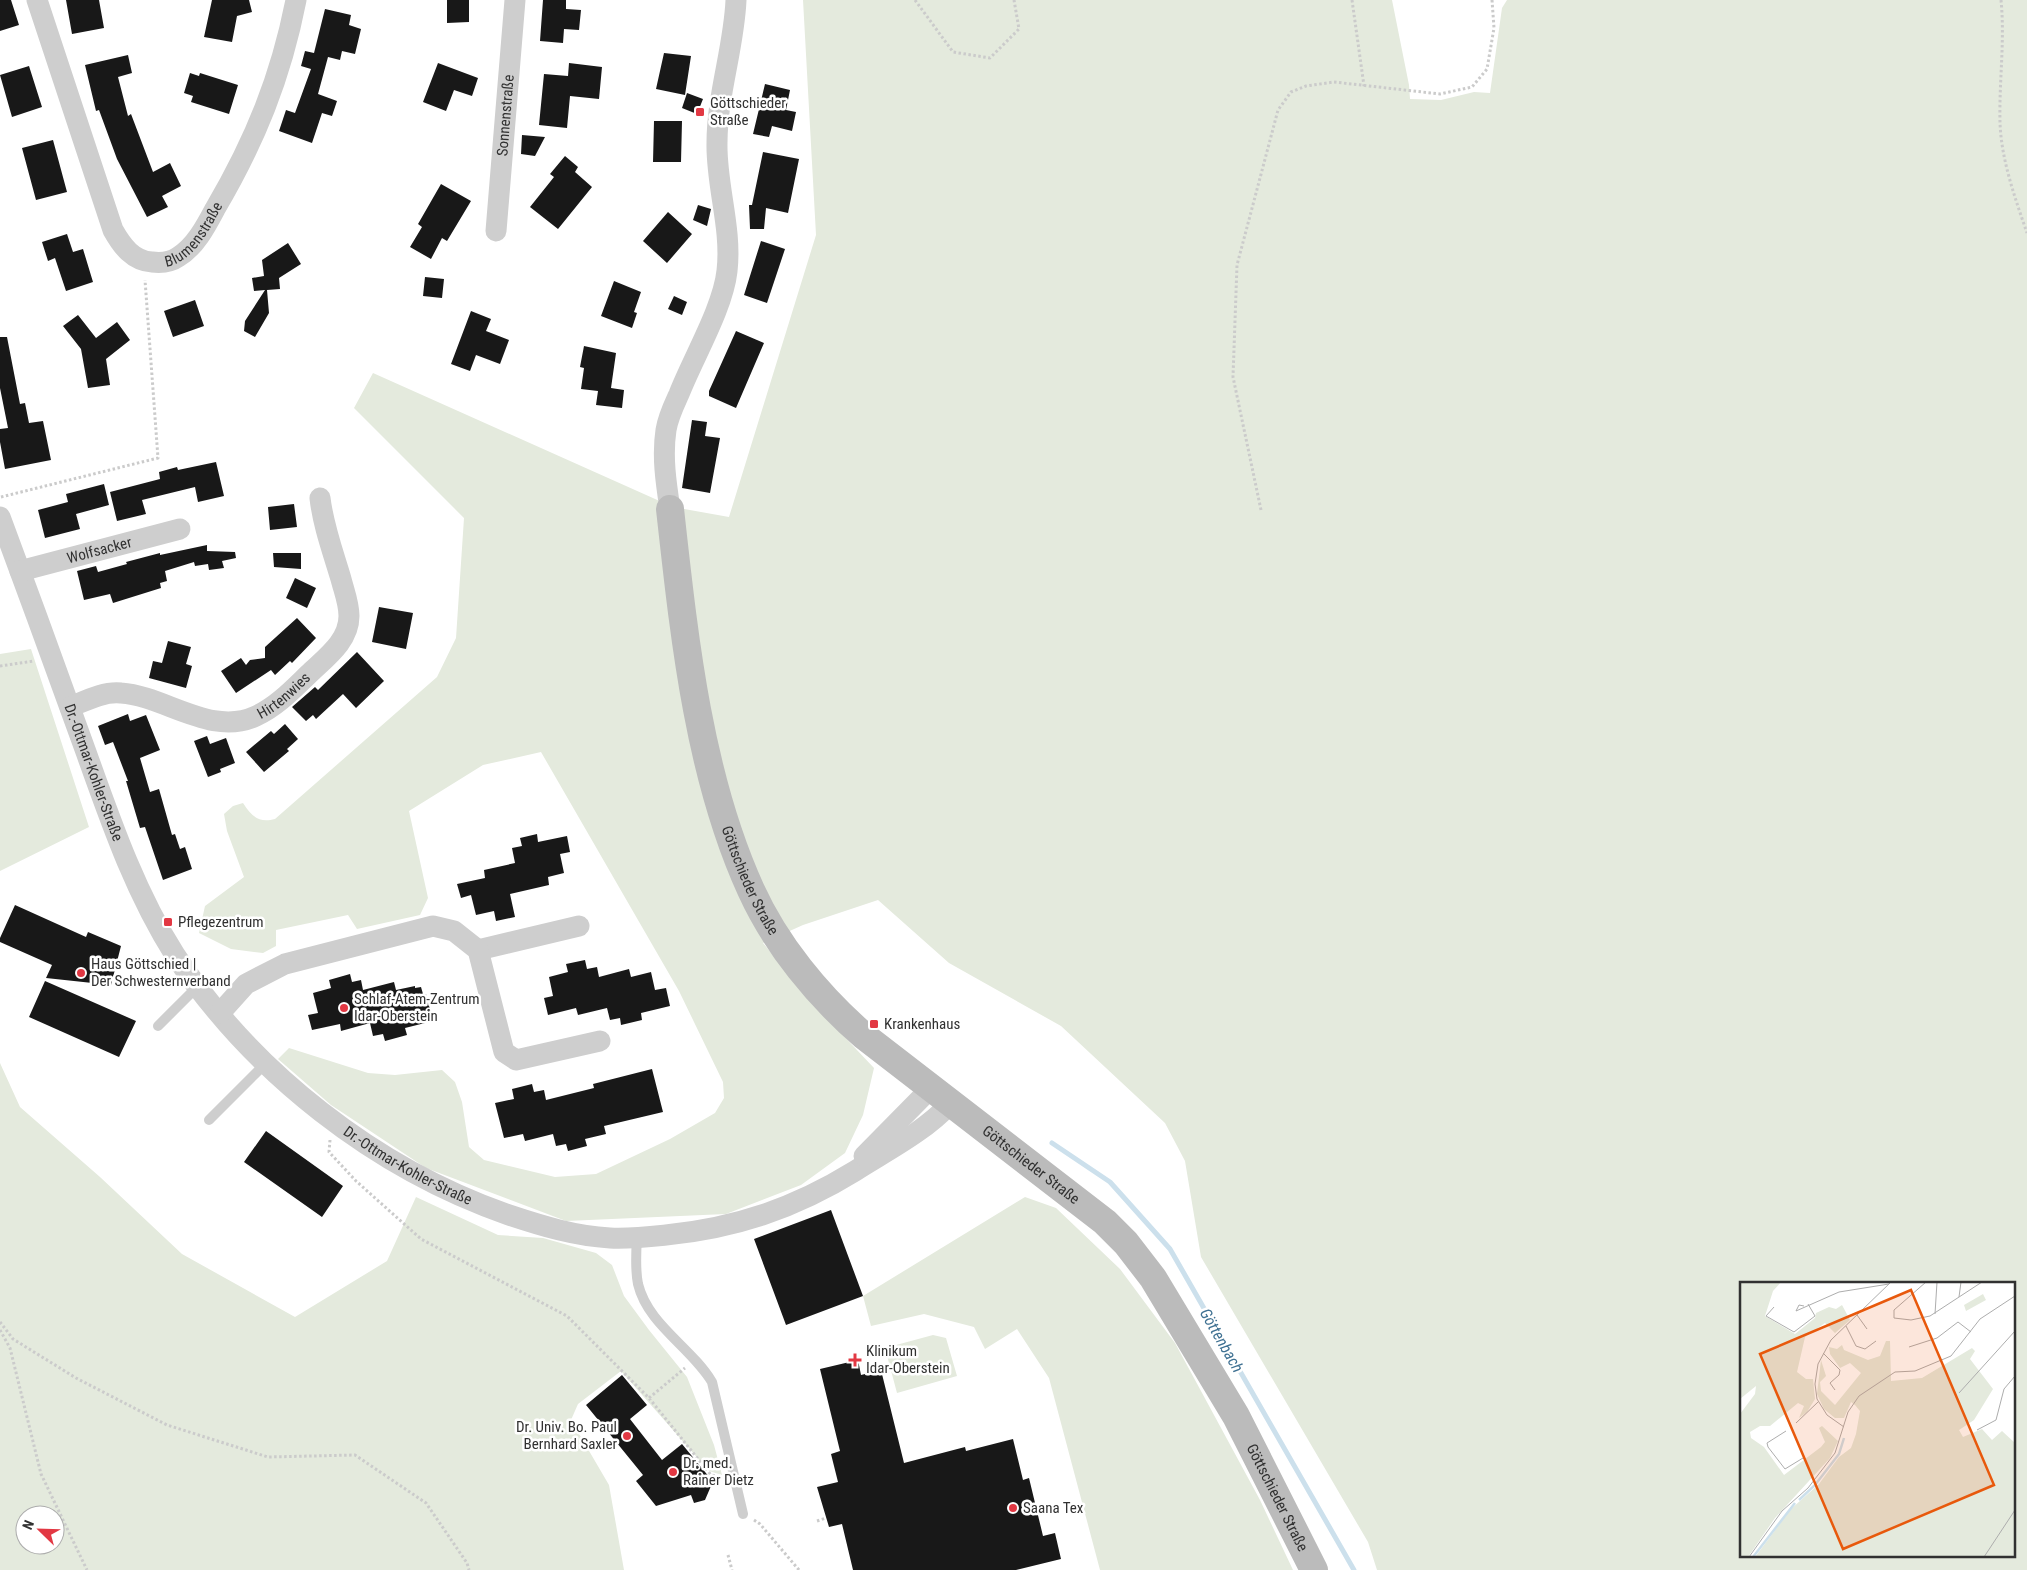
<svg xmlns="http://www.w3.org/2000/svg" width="2027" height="1570" viewBox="0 0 2027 1570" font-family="'Roboto Condensed',sans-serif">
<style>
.green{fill:#e4eadd;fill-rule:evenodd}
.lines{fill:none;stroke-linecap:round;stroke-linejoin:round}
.stream{stroke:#cce0ec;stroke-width:5}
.building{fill:#181818}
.path{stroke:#cbcbcb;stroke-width:3;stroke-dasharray:2.5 2.5;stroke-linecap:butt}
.lane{stroke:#cecece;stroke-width:10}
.street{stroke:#cecece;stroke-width:21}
.secondary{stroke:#bbb;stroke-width:28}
.poi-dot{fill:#e23843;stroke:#fff;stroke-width:2}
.labels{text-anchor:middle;stroke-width:5;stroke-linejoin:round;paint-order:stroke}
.poi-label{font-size:15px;fill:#313131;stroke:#fff;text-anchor:start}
.street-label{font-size:15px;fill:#313131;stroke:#fff}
.water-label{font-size:16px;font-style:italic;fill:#3f7192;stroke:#fff}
.inset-river{fill:none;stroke:#cce0ec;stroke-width:2.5}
.inset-road{fill:none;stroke:#adadad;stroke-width:1}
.view{fill:#e8590c;fill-opacity:0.15;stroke:#e8590c;stroke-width:2.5}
.inset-edge{fill:none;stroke:#313131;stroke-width:2.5}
</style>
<rect width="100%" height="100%" fill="#fff"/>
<path class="green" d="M803 0H1392L1409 85 1410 99 1441 100 1474 92 1490 93 1502 8 1507 0H2027V1570H1377L1368 1542 1201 1257 1185 1161 1165 1123 1061 1026 949 963 878 900 803 925 763 943 821 1012 874 1068 863 1115 845 1153 801 1185 726 1214 566 1221 426 1168 331 1105 278 1059 289 1048 368 1073 395 1075 442 1070 455 1082 462 1102 469 1147 484 1160 555 1177 596 1174 670 1139 715 1113 724 1098 723 1082 679 991 541 752 483 765 409 811 428 898 420 915 357 929 348 915 276 930V946L263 953 231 949 199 933 205 906 244 877 227 831 224 814 233 806 243 803C252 817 259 823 275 819L437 677 456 638 464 518 354 408 373 373 673 507 729 517 816 235ZM1741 1284H2013V1556H1741Z
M31 649 89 827 0 871V654Z
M0 1063 20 1107 100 1177 182 1254 295 1317 387 1261 416 1197 498 1235 543 1238 596 1253 612 1265 624 1296 649 1330 687 1377 714 1445 722 1475 709 1471 621 1371 578 1404 571 1420 609 1485 624 1570H0ZM25 1515H55V1545H25Z
M1025 1197 1056 1208 1120 1269 1175 1343 1260 1500 1293 1570H1100L1049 1378 1017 1329 985 1349 974 1327 924 1314 871 1326 863 1296Z
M933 1335 946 1338 957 1376 897 1393 885 1348Z"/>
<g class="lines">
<path class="stream" d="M1052 1143 1110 1182 1170 1249 1354 1570"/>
</g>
<path class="building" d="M0 0H11L19 25 0 31Z
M66 0H99L104 28 72 34Z
M212 0H249L252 12 237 16 232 42 204 37Z
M447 0H469V22L447 23Z
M543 0H566V9L581 10 579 30 564 29 563 43 540 41Z
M325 9 351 15 349 25 361 29 355 54 342 51 340 60 328 57 318 94 337 101 332 116 322 113 312 143 279 131 286 110 295 113 311 69 301 66 305 51 314 53Z
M664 53 691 56 685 95 656 89Z
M128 55 132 73 118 77 128 116 131 114 153 172 170 163 181 186 162 196 168 207 147 217 117 159 99 110 96 111 85 65Z
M438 63 478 78 472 96 454 90 446 111 423 102Z
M569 63 602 67 599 99 570 96 567 128 539 125 544 74 568 76Z
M29 66 42 107 12 117 0 75Z
M190 73 199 76 200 73 238 85 229 114 191 102 193 96 184 93Z
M765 84 790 90 786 110 796 112 792 131 772 126 769 137 753 134Z
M687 93 703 99 697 114 682 108Z
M654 121H682L681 162H653Z
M522 135 545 137 535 156 521 154Z
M53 140 67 192 36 200 22 148Z
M763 152 799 159 788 213 766 208 764 229H750L749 205H752Z
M565 156 578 167 575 172 592 187 558 229 530 207 554 177 550 174Z
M441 184 471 201 447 241 442 238 431 259 410 247 422 227 418 224Z
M698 205 711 209 707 226 693 220Z
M668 212 692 234 667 263 643 241Z
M67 234 73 252 83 249 93 282 66 291 55 258 48 261 42 242Z
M761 241 785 249 767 303 744 295Z
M288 243 301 264 279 278 280 289 267 290 269 313 255 337 244 331 245 321 265 290 254 291 252 278 264 276 262 260Z
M425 277 444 279 442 298 423 296Z
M614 281 641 292 634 312 637 313 632 328 601 316Z
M674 296 687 302 682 315 668 309Z
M195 300 204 326 173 337 164 311Z
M471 311 491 319 486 331 509 340 500 364 476 355 470 371 451 364Z
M78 315 96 338 117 322 130 340 106 359 110 385 88 388 81 349 63 326Z
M736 331 764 343 736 408 709 396V391Z
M0 337H7L20 404 25 403 29 423 43 421 51 460 5 469 0 442V429L8 428 0 388Z
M584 346 616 353 611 388 624 390 622 408 596 405 598 391 581 389 584 368 580 367Z
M692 420 707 422 705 436 720 438 710 493 682 488Z
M216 462 224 496 198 502 195 487 142 500 146 514 117 521 110 492 160 479 159 472 177 467 178 470Z
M104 484 109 505 76 514 80 529 45 538 38 510 68 502 66 494Z
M294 504 297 527 270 530 268 507Z
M207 545V551L235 552 236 558 222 561 224 568 209 570 208 564 195 566 194 562 165 571 167 581 160 583 161 588 113 603 110 594 84 600 77 571 96 566 98 572 127 564 126 562 160 553V555Z
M273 553H301V569L274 567Z
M295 578 316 588 307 608 286 598Z
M379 607 413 613 406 649 372 642Z
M297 618 316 638 292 663 290 661 275 675 271 670 236 693 221 671 241 658 246 665 250 660 265 658V647Z
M168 641 191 647 186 664 192 666 186 688 149 678 153 661 162 663Z
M357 652 384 681 356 708 343 694 316 719 313 715 306 721 292 707 315 687 318 690Z
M128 714 130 721 146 715 160 750 140 758 150 792 159 789 172 835 175 834 180 849 185 847 192 869 163 880 145 827 140 828 126 781H128L113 742 105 745 98 726Z
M285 724 298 739 287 749 289 751 264 772 246 752 271 731 274 734Z
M207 736 210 744 226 738 235 763 220 769 221 772 208 777 194 741Z
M537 834 538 842 567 836 570 852 560 854 564 873 548 877 549 885 510 894 515 917 496 921 494 911 476 915 471 895 461 898 457 884 485 878 484 870 515 863 512 848 522 846 520 838Z
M15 905 86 937 88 932 121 946 111 985 46 978 52 965 0 942V938Z
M585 960 587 969 597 967 599 977 629 969 631 977 651 972 655 990 666 988 670 1006 641 1013 642 1020 621 1025 620 1018 610 1020 607 1008 578 1015 576 1008 548 1015 544 998 553 996 549 977 568 972 566 964Z
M350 974 352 982 361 980 363 990 394 982 396 990 415 986V988L421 987 423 994H426L433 1021 405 1028 407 1035 385 1041 383 1034 373 1036 370 1023 341 1031 340 1024 312 1030 308 1015 318 1013 313 993 331 988 329 980Z
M45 981 136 1021 119 1057 29 1017Z
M652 1069 663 1112 604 1126 606 1134 585 1139 587 1146 568 1151 566 1144 556 1146 553 1134 525 1141 523 1134 504 1138 495 1103 514 1099 512 1089 532 1084 534 1092 544 1090 546 1100 594 1088 593 1084Z
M266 1131 343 1186 322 1217 244 1162Z
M831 1210 863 1296 786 1325 754 1239Z
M858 1360 861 1375 881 1370 904 1463 965 1447 966 1451 1013 1439 1023 1480 1029 1478 1043 1536 1055 1533 1061 1559 1016 1570H853L842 1524 829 1527 817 1487 838 1482 831 1454 840 1451 820 1369Z
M622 1375 647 1405 630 1419 662 1460 682 1444 710 1478 707 1484 711 1486 705 1500 694 1503 691 1495 656 1506 636 1481 643 1475 586 1405Z"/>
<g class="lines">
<path class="path" d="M915 0 953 52 990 58 1019 29 1014 0
M1352 0 1364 86
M2001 0C2005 41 1999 81 2000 122 2001 159 2015 198 2027 233
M1 497 158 458 145 280
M1261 510 1233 377 1237 265 1278 110 1291 92 1306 86 1334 82 1440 94 1472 87 1487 69 1494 28 1492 0
M0 666 34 661
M330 1140 329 1152 356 1181 421 1239 567 1316 649 1398 711 1475 721 1477
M0 1322 13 1339 76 1378 167 1425 268 1457 355 1455 426 1503 467 1563 469 1570
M0 1330 10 1348 41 1474 87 1570
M649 1398 685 1368
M754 1520 760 1524 799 1570
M817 1521 826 1518
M728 1555 732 1570"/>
<path class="lane" d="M158 1026 198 986
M209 1120 266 1063
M637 1238C636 1253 635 1269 638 1284 648 1325 691 1347 712 1382L743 1514"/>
<g class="street">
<path id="s1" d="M37 0 113 230C122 246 133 261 152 262 161 263 171 262 178 257 195 247 206 226 215 209 255 141 281 77 296 0"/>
<path id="s2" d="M496 231 515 0"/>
<path d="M670 509C666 483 662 456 666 430 668 417 674 405 679 394 693 358 723 308 727 271 732 228 716 185 717 143 717 94 734 48 736 0"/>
<path id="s3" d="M0 517C29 595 58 674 86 752 111 822 135 892 175 955 253 1073 376 1169 509 1215 542 1226 575 1236 610 1238 629 1239 647 1237 666 1235 736 1228 795 1208 855 1171 888 1150 924 1132 951 1103"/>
<path id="s4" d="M20 571 180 529"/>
<path id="s5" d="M70 707C85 701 104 691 121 693 165 696 211 737 256 716 278 706 295 687 312 671 328 656 349 640 349 616 349 603 344 591 341 579 333 552 323 525 320 498"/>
<path d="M478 950 579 926"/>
<path d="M220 1013 246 984 285 964 433 926 454 931 478 950 504 1052 516 1060 600 1041"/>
<path d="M864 1156 931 1088"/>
</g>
<path class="secondary" id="s6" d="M670 509C684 635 698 774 751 890 776 945 818 996 864 1036L1105 1222 1126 1243 1153 1278 1236 1416 1314 1570"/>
</g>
<g class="poi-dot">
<rect x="695" y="107" width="10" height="10" rx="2.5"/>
<rect x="163" y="917" width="10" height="10" rx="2.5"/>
<circle cx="81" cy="973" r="5"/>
<circle cx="344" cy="1008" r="5"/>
<rect x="869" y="1019" width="10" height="10" rx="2.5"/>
<path d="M852.5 1352.5h5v5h5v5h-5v5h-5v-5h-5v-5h5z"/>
<circle cx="627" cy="1436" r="5"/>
<circle cx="673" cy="1472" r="5"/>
<circle cx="1013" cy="1508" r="5"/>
</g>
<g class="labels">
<g class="poi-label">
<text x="710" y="108">Göttschieder<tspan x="710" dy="17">Straße</tspan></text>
<text x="178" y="927">Pflegezentrum</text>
<text x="91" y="969">Haus Göttschied |<tspan x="91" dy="17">Der Schwesternverband</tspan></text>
<text x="354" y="1004">Schlaf-Atem-Zentrum<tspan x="354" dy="17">Idar-Oberstein</tspan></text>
<text x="884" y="1029">Krankenhaus</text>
<text x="866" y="1356">Klinikum<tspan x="866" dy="17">Idar-Oberstein</tspan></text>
<text x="617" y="1432" text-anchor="end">Dr. Univ. Bo. Paul<tspan x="617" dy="17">Bernhard Saxler</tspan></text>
<text x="683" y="1468">Dr. med.<tspan x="683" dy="17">Rainer Dietz</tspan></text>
<text x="1023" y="1513">Saana Tex</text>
</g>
<g class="street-label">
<text dy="5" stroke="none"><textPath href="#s2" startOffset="116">Sonnenstraße</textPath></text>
<text dy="5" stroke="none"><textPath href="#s1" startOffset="349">Blumenstraße</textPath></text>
<text dy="5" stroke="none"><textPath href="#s4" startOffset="82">Wolfsacker</textPath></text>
<text dy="5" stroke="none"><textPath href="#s5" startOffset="228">Hirtenwies</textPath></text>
<text dy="5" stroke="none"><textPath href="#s3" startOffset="272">Dr.-Ottmar-Kohler-Straße</textPath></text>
<text dy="5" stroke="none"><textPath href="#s6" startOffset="382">Göttschieder Straße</textPath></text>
<text dy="5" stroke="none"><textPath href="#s3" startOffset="790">Dr.-Ottmar-Kohler-Straße</textPath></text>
<text dy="5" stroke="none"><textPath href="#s6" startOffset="788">Göttschieder Straße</textPath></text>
<text dy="5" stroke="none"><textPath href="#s6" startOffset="1208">Göttschieder Straße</textPath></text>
</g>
<g class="water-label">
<text transform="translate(1222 1340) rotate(60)" y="6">Göttenbach</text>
</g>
</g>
<g transform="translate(1740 1282)">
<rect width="275" height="275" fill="#fff"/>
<path d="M0 0H41L33 9 25 34 55 52 75 36 76 31 89 25 96 27 102 23 110 38 95 51 85 41 65 55 57 90 66 97H73L75 117 67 130 59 136 64 124 58 121 30 144H20L10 150 11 156 24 165 44 193 81 165 85 160 79 146 82 144 98 159 90 176 35 236 8 275H0V132L15 112 16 104 0 117ZM243 12 246 18 226 29 224 23ZM146 59H150L151 99 182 96 232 66 235 69 230 77 253 107 234 138 219 148 223 155 242 147 252 158 262 149 275 161V275H15L51 227 79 202 99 175 111 166 116 152 120 129 115 123 111 120 104 136H95L84 127 77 112 81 78 86 94 80 100 81 109 95 123 121 91 110 81 100 86 90 72 89 65 97 67 102 63 104 68 128 78 140 74Z" fill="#e4eadd"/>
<path class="inset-river" d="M59 218 75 203 99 172 104 156M13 275 55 221"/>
<path class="inset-road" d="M186 0 154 28V36L171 38 190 34 242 0M219 15 221 0M64 24 59 23 56 29 99 10 149 2M34 25 26 34 54 50 75 34 68 22M195 32 197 0M117 33 127 47M106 44 116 64 125 67 136 59M169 65 197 56 218 40 231 50M83 71 100 88 99 93 90 101 95 108M219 111 275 49M56 141 78 120M104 145 87 133 77 117 75 102 78 82 91 58 151 0M237 148 256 138 264 107 275 94M46 149 27 161 28 165 45 187 63 176M9 275 42 229 68 206 95 171 108 130 119 114 155 90 175 89 211 74 240 37 275 14M244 275 275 228"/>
<path class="view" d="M171 8 254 203 103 267 20 72Z"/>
<rect width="275" height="275" class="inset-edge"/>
</g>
<g transform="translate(40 1530) rotate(293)"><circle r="24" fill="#ffffff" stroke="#adadad"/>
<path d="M0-4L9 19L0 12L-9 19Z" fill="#e23843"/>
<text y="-8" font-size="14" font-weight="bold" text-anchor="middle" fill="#313131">N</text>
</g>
</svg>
